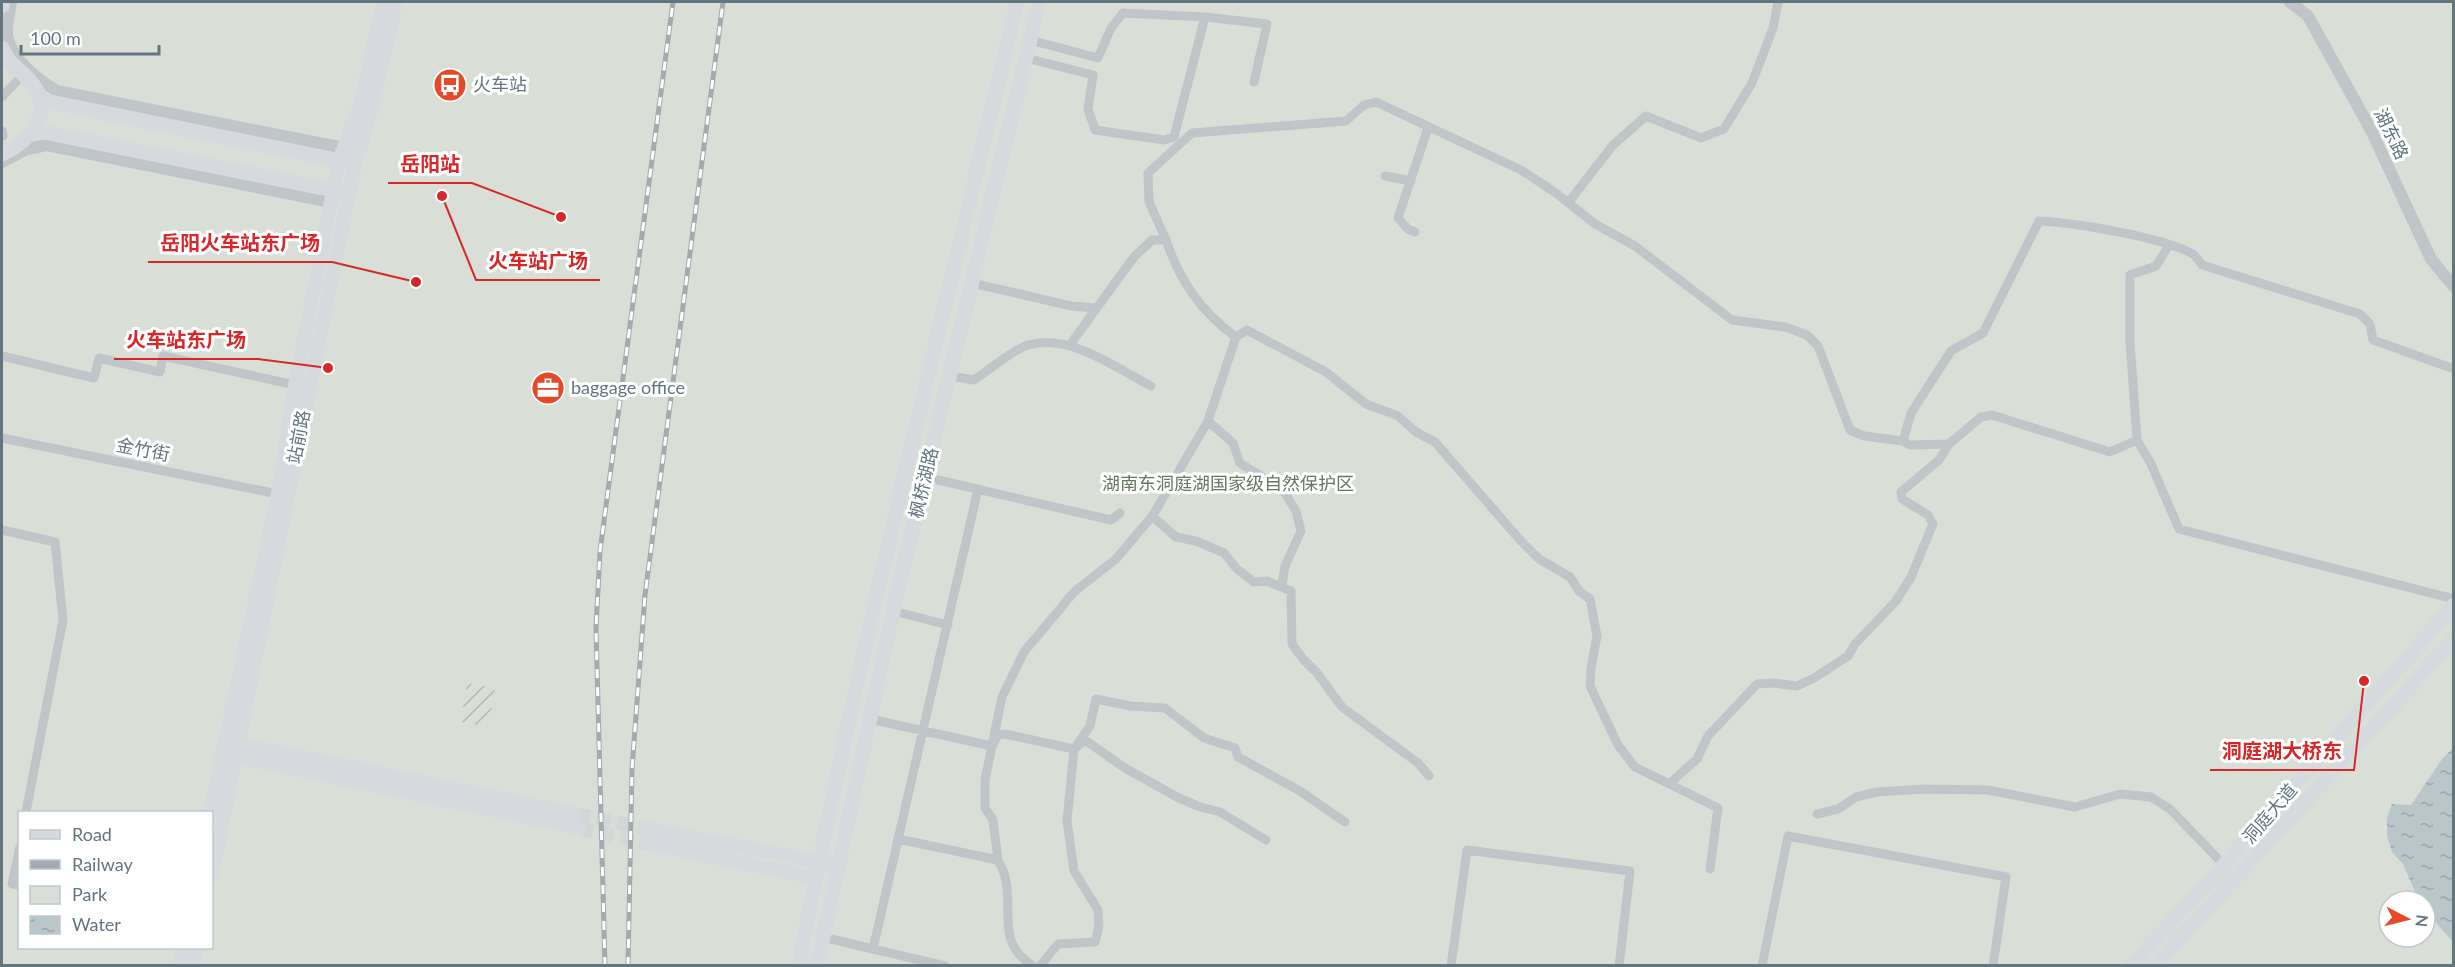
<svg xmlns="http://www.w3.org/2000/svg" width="2455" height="967" viewBox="0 0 2455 967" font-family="Lato,'Noto Sans SC',sans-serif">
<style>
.park{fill:#d9dfd6;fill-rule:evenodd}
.garden{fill:url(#garden-furrows)}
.water{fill:url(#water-ripples)}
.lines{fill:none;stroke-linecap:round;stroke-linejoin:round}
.secondary-tunnel{stroke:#d2d7d8;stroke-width:14;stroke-dasharray:14 7;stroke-linecap:butt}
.minor{stroke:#c0c5c9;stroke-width:9}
.tertiary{stroke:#c0c5c9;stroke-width:12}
.secondary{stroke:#d6dade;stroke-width:14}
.primary{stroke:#d6dade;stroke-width:15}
.rail-casing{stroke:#a3abb0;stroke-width:5}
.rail{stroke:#fff;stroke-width:3;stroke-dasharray:9;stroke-linecap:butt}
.labels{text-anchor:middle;stroke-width:6;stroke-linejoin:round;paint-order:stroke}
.poi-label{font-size:18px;fill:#627580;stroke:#fff;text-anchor:start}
.street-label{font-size:18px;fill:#627580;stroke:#fff}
.park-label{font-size:18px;fill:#667861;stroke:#fff}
.leader{fill:none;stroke:#d62828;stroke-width:2}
.callout-dot{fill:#d62828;stroke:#fff;stroke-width:2}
.callout-label{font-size:20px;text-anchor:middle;font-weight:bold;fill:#d62828;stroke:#fff;stroke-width:6;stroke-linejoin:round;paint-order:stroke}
</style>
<defs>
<pattern id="garden-furrows" width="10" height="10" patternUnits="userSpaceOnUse" patternTransform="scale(1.5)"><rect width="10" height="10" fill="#d9dfd6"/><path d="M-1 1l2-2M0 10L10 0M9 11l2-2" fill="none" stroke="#b3b9b3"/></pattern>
<pattern id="water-ripples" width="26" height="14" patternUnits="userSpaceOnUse" patternTransform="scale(1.5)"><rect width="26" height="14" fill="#b9c7ca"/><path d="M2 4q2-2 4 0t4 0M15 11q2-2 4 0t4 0" fill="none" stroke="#9aa6a9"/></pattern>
</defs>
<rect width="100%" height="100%" fill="#f8f8f5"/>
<path class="park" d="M2 2H2453V965L2 966ZM20 812H212V948H20ZM2389 901H2425V937H2389Z"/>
<path class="garden" d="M467 683 495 688 488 727 461 722Z"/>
<path class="water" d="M2453 748V942L2425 910V901H2419L2403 864 2392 852 2387 836V818L2392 804 2411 805 2442 759Z"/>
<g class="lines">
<path class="secondary-tunnel" d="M576 814 644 828
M579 828 646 843"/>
<path class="minor" d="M1205 17 1267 24 1254 82
M1026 58 1093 75 1088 109 1095 130 1164 140 1174 137 1205 17 1123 13 1111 28 1098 58 1030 40
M2 97 17 81
M2 131 3 136
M1385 176 1411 181
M1568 203 1613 145 1646 116 1701 138 1724 129 1752 83 1773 28 1778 2
M1415 232 1408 229 1398 218 1428 128
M1166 240 1149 202 1148 173 1192 133 1346 121 1364 105 1376 102 1521 170 1556 193 1595 224 1635 246 1732 320 1785 327 1807 335 1818 346 1850 430 1864 436 1903 441
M2169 245 2156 266 2130 275V341L2137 440 2110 452 1992 415 1981 417 1949 444 1910 445 1903 441 1911 413 1951 351 1983 333 2039 221C2076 223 2162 237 2193 254 2197 257 2199 261 2202 265L2360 314 2370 324 2373 340 2454 369
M972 283 1071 306 1095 308
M1069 346 1134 257 1152 240H1166C1180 281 1200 311 1236 337L1247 330 1326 372 1366 404 1398 416 1416 432 1435 442 1520 540 1539 559 1570 577 1579 591 1590 599 1597 636 1591 668 1590 686 1618 745 1635 767 1718 808 1710 869
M2 356 94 378 99 358 160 372 163 356 295 385
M950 376 974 380C988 371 1012 350 1028 345 1070 333 1116 368 1151 386
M1208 421 1233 443 1240 463 1283 490 1296 511 1301 531 1285 566 1282 585
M2 438 278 494
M2137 440 2151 464 2179 529 2454 599
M925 477 1111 520 1120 513
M1152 516 1176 537 1196 541 1224 553 1237 569 1254 582 1267 581 1291 591 1292 644 1303 659 1317 673 1342 707 1418 763 1429 776
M2 530 55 542 63 620 26 812
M893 611 948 625
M870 719 992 746 1002 697 1024 652 1074 592 1116 559 1153 515 1208 421 1236 337
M1669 784 1697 759 1708 736 1757 684 1773 683 1797 686 1814 678 1848 656 1855 644 1896 601 1911 577 1933 524 1928 515 1902 499 1901 492 1939 460 1949 444
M1817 814 1838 809 1856 797 1877 792 1923 789 1988 790 2075 807 2120 794 2151 797 2170 809 2224 865
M898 839 998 860C1000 865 1004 871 1005 877 1014 910 995 942 1033 966
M20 847 12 884 20 885
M998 860 993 820 985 808V780L992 746 998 735 1005 734 1074 749 1085 740 1125 768 1177 797 1200 807 1220 812 1266 840
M823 937 873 949 978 489
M873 949 945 966
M1040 966 1058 944 1095 942 1099 927 1098 910 1074 871 1067 821 1074 749 1090 726 1096 699 1130 706 1165 708 1204 738 1235 748 1238 757 1300 791 1345 822
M1451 966 1467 850 1630 871 1619 966
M1762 966 1788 836 2006 877 1993 966"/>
<path class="tertiary" d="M11 2C10 12 6 24 7 35 11 59 38 80 57 91L344 148
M2290 2 2308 16 2371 130 2431 259 2454 287
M2 162 27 149 47 145 331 202"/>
<path class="secondary" d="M229 742 576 814
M227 755 579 828
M210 812 278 494 295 385 339 161 361 101 383 2
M644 828 837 865
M646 843 816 878
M212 875 355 164 373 104 396 2
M180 966 183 948
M193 966 197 948"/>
<path class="primary" d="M2 6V2
M2 48C8 63 19 69 29 80 57 110 31 141 2 154
M41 100 355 164
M34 130 348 193
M799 966C860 642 942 322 1017 2
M817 966 893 611 1039 2
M2131 966 2224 865 2454 605
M2155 966 2454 639"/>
<defs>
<path id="rail" d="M605 966 596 628 600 551 673 2
M628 966 632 769 645 595 723 2"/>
</defs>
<use href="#rail" class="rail-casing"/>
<use href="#rail" class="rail"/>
</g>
<defs>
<symbol id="bus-disc" viewBox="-11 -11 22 22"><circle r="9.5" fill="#e54927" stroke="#fff"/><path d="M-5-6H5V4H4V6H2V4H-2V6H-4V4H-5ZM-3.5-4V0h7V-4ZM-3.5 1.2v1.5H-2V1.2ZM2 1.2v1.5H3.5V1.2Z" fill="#fff"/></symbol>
<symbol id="office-disc" viewBox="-11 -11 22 22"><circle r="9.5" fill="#e54927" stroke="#fff"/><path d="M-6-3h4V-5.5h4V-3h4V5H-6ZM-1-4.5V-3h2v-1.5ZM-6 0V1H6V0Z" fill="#fff"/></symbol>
</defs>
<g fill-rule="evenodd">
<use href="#bus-disc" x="431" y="66" width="38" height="38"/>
<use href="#office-disc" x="529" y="369" width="38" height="38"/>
</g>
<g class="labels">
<g class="poi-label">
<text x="473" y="91">火车站</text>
<text x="571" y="394">baggage office</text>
</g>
<g class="street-label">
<text transform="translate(2391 134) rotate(64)" y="6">湖东路</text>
<text transform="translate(299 437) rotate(-79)" y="6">站前路</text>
<text transform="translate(143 450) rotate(11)" y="6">金竹街</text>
<text transform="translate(924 483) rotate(-77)" y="6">枫桥湖路</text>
<text transform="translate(2270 814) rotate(-49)" y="6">洞庭大道</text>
</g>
<g class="park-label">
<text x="1228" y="490">湖南东洞庭湖国家级自然保护区</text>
</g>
</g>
<path class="leader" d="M561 217L472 183H388M416 282L332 262H148M442 196L476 280H600M328 368L258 359H114M2364 681L2354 770H2210"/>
<g class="callout-dot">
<circle cx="561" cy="217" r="6"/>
<circle cx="416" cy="282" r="6"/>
<circle cx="442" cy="196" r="6"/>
<circle cx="328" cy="368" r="6"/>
<circle cx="2364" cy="681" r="6"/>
</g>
<g class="callout-label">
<text x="430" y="171">岳阳站</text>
<text x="240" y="250">岳阳火车站东广场</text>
<text x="538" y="268">火车站广场</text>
<text x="186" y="347">火车站东广场</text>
<text x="2282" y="758">洞庭湖大桥东</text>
</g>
<rect width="2455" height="967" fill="none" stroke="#627580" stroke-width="6"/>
<rect x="18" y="811" width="195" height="138" fill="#ffffff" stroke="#c0c8cc" stroke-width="1.5"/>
<rect x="30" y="830" width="30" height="9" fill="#d6dade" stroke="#c0c8cc" stroke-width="1.5"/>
<text x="72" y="841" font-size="18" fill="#627580">Road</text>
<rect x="30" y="860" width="30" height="9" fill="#a3abb0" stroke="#c0c8cc" stroke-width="1.5"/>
<text x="72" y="871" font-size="18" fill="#627580">Railway</text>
<rect x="30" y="886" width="30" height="18" fill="#d9dfd6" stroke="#c0c8cc" stroke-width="1.5"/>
<text x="72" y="901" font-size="18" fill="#627580">Park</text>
<rect x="30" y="916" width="30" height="18" fill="url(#water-ripples)" stroke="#c0c8cc" stroke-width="1.5"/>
<text x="72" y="931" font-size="18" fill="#627580">Water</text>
<g transform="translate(2407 919) rotate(97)"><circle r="28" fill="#ffffff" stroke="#c0c8cc" stroke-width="1.5"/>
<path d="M0-4.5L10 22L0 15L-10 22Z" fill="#e54927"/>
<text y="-9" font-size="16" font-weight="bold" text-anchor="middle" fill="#627580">N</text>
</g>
<path d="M21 45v9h138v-9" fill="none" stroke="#627580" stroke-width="3"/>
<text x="30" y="45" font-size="18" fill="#627580" stroke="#ffffff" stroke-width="4.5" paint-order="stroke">100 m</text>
</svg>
